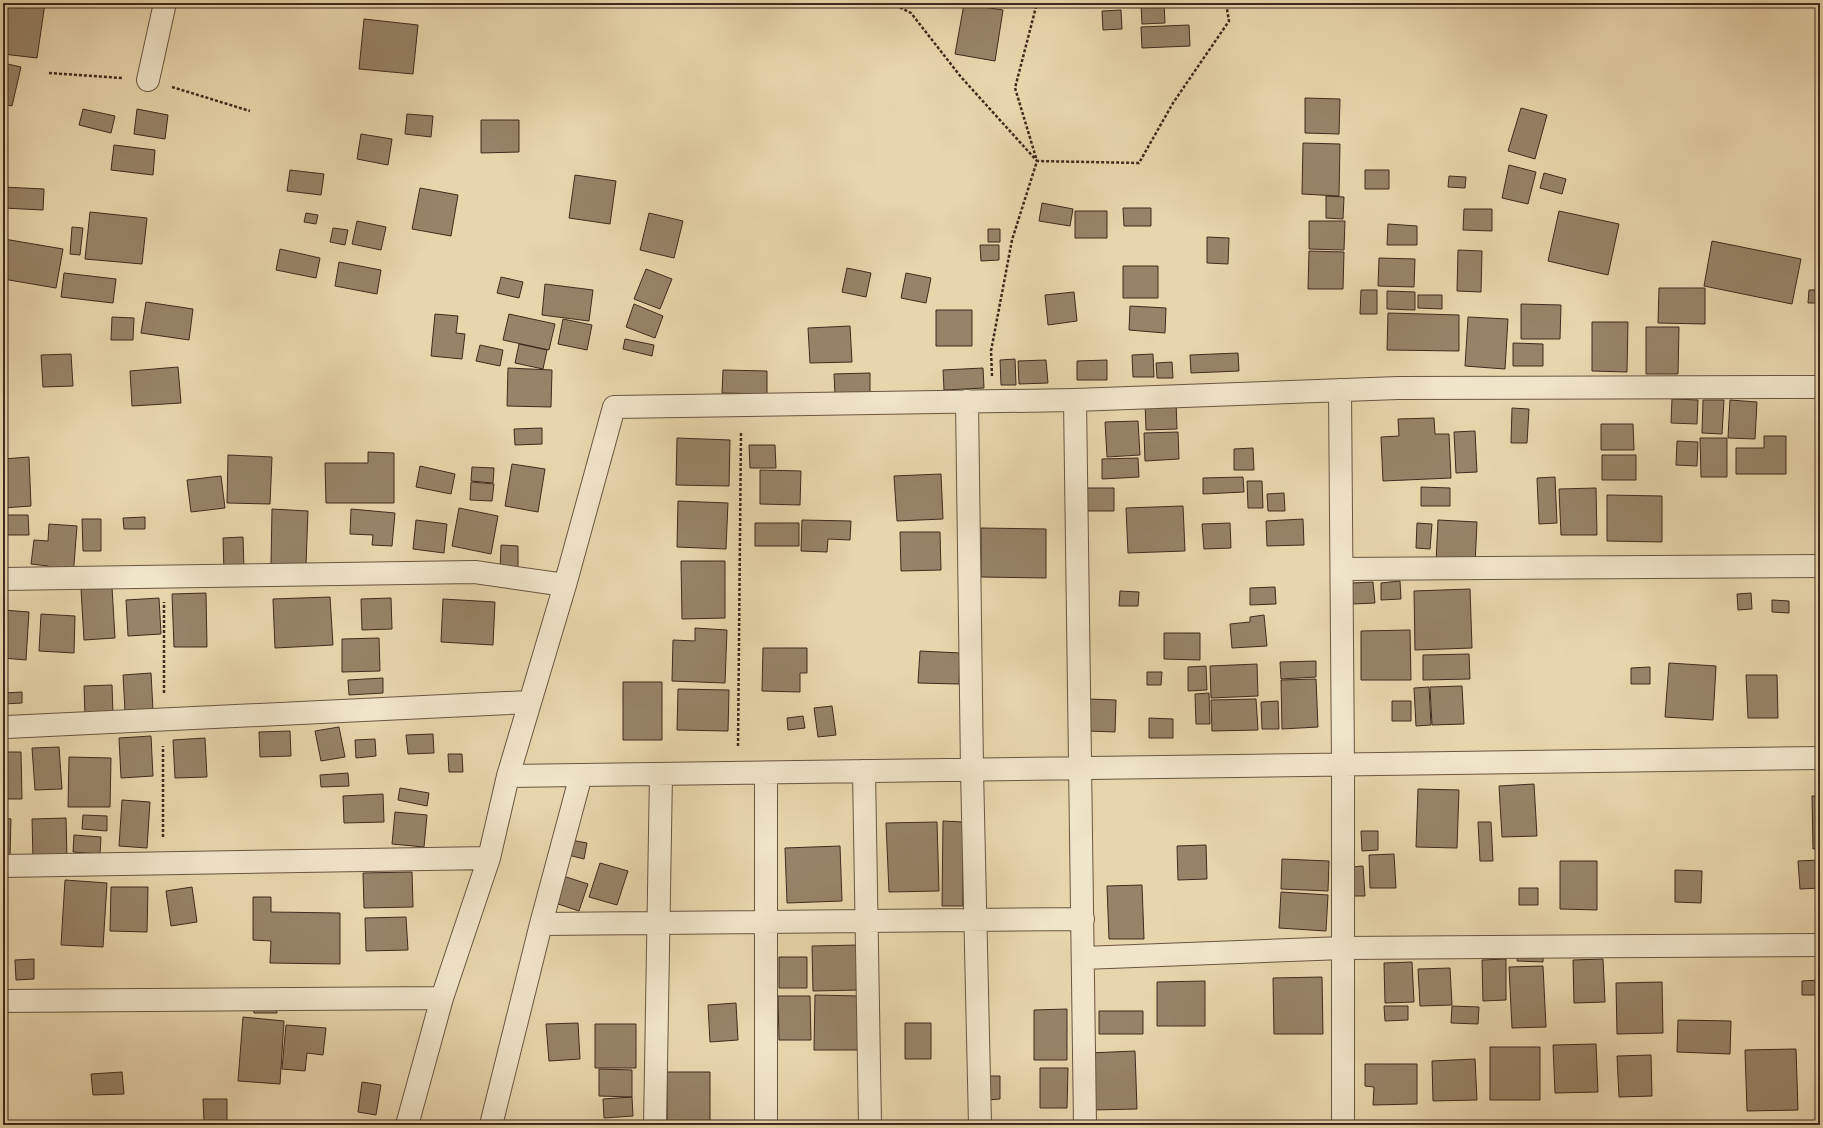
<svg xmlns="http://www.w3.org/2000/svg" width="1823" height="1128" viewBox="0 0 1823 1128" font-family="'Libre Bodoni',serif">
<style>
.building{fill:#978368;stroke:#402a1e}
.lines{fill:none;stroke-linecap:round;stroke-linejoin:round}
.street-casing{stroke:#6a5542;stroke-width:24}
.path{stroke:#402a1e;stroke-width:2.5;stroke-dasharray:3 2;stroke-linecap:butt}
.street{stroke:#f0e4c9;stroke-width:22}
</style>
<rect width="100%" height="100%" fill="#e8d5ac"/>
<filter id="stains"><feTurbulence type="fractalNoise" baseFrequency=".005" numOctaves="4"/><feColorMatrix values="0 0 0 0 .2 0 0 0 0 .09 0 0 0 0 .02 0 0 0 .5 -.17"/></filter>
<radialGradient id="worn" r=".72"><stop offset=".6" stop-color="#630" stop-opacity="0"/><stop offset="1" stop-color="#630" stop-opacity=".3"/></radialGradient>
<path class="building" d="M3 3H45L37 58 3 54Z
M1141 3H1164L1165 23 1142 24Z
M964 4 1003 10 995 61 955 54Z
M1121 10 1122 29 1103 30 1102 11Z
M364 19 418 25 413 74 359 69Z
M1189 25 1190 46 1142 48 1141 27Z
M3 63 21 67 12 106 3 104Z
M1305 98 1340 99 1339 134 1305 133Z
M1521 108 1547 115 1535 159 1508 151Z
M83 109 115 116 111 133 79 125Z
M137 109 168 115 165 139 134 134Z
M407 114 433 116 431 137 405 134Z
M481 120H519V152L481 153Z
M361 134 392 139 388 165 357 159Z
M1303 143 1340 144 1339 196 1302 194Z
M114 145 155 150 153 175 111 170Z
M1509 165 1536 172 1528 204 1502 198Z
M290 170 324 174 321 195 287 191Z
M1365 170H1389V189H1365Z
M1544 173 1566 179 1562 194 1540 188Z
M575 175 616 181 610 224 569 218Z
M1449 176 1466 177 1465 188 1448 187Z
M3 187 44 189 43 210 3 208Z
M420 188 458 195 451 236 412 229Z
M1326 196 1344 197 1343 219 1326 218Z
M1042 203 1073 209 1070 226 1039 221Z
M1123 208H1151V226H1124Z
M1464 209H1492V231L1463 230Z
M1075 211H1107V238H1075Z
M1559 211 1619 224 1608 275 1548 261Z
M90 212 147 218 142 264 85 259Z
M306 213 318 215 316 224 304 222Z
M649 213 683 221 674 258 640 250Z
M357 221 386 227 381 250 352 244Z
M1309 221H1345L1344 250 1309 249Z
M1388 224 1417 226V245H1387Z
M72 227 83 228 80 255 70 254Z
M333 228 348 230 345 245 330 242Z
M988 229H1000V242H988Z
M1207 237 1229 238 1228 264 1207 263Z
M4 239 63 249 56 288 3 279Z
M1712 241 1801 259 1792 304 1704 286Z
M980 245H999V260L981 261Z
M280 249 320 258 316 278 276 270Z
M1458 250 1482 251 1481 292 1457 291Z
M1309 251 1344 252 1343 289H1308Z
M1379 258 1415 259 1414 287 1378 286Z
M339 262 381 270 377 294 335 286Z
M1123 266H1158V298H1123Z
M847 268 871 273 866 297 842 292Z
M646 269 672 279 660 309 634 299Z
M64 273 116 279 113 303 61 297Z
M906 273 931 278 926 303 901 298Z
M501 277 523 282 519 298 497 293Z
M545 284 593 290 589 321 542 315Z
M1659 288H1705V324L1658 323Z
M1361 290H1377V314H1360Z
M1809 290H1820V303H1808Z
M1387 291 1415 292V310L1387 309Z
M1074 292 1077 321 1048 325 1045 295Z
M1418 295H1442V309L1418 308Z
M146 302 193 309 189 340 141 333Z
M634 304 663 316 655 338 626 327Z
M1521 304 1561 305 1560 339H1521Z
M1130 306 1166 308 1165 333 1129 330Z
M936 310H972V346H936Z
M1388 313 1459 315V351L1387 350Z
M435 314 458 316 456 333 465 334 462 359 431 356Z
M509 314 555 324 549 350 503 340Z
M112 317 134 318 133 340H111Z
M1468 317 1508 319 1505 369 1465 366Z
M563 319 592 325 587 350 558 344Z
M1592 322H1628L1627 372 1592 371Z
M850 326 852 362 810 363 808 328Z
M1646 327H1679L1678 374H1646Z
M625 339 654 345 652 356 623 349Z
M1513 343 1543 344V366H1513Z
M519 344 547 350 543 369 515 363Z
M480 345 503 350 500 366 476 361Z
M1238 353 1239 371 1191 373 1190 355Z
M71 354 73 386 43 387 41 355Z
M1153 354 1154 377H1133L1132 355Z
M1015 359 1016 385H1001L1000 360Z
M1046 360 1048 383 1019 384 1018 361Z
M1107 360V380H1077V361Z
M1172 362 1173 378H1157L1156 363Z
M178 367 181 403 132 406 130 371Z
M508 368 552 370 551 407 507 406Z
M983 368 984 388 944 390 943 370Z
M723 370 767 371V394L722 393Z
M870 373V394H835L834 374Z
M1672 399 1698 400 1697 424 1671 423Z
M1703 400H1724L1722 434 1702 433Z
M1730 400 1757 402 1755 439 1728 438Z
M1176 401 1177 429 1146 430 1145 402Z
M1512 408 1529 409 1527 443H1511Z
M1434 418 1435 434H1449L1451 478 1383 481 1381 437 1399 436 1398 419Z
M1138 421 1140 455 1107 457 1105 422Z
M1601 424H1633L1634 450H1601Z
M542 428V444L515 445 514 429Z
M1475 431 1477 472 1456 473 1454 432Z
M1178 432 1179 459 1145 461 1144 433Z
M1764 436H1786V474H1736V448H1764Z
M677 438 730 440 729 486 676 485Z
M1700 438H1727V477H1701Z
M1677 441 1698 442 1697 466 1676 465Z
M749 445H775L776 468H750Z
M1253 448 1254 470H1234V449Z
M368 452 394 453V503H326L325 463H368Z
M228 455 272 457 270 504 227 503Z
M1602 455H1636V480H1602Z
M29 457 31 506 3 508V459Z
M1138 458 1139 477 1102 479V459Z
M512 464 545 469 538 512 505 506Z
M420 466 455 474 451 494 416 487Z
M472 467 494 468 493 483 471 481Z
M760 470 801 471 800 505 760 504Z
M941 474 943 519 897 521 894 476Z
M221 476 225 508 191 512 187 480Z
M1243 477 1244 492 1203 494V478Z
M1555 477 1557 523 1539 524 1537 478Z
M1247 481H1262L1263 508H1248Z
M471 482 494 484 492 501 470 500Z
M1421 487 1450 488V506H1421Z
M1080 488H1114V511H1080Z
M1596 488 1597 535H1561L1559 489Z
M1284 493 1285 511H1268L1267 494Z
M1607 495 1662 496V542L1607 541Z
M678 501 728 503 726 549 677 547Z
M1183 506 1185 551 1128 553 1126 508Z
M459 508 498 516 491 554 452 546Z
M272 509 308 511 306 565 271 564Z
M351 509 395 513 392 546 372 545 373 535 350 534Z
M3 515H28L29 535H3Z
M145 517V529H124L123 518Z
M82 519H101V551H83Z
M1303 519 1304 545 1267 546 1266 521Z
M416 520 447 524 444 553 413 549Z
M802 520 851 521 850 540 828 539 827 552 801 551Z
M1438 520 1477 522 1475 565 1436 563Z
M755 523H799V546H755Z
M1230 523 1231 548 1204 549 1202 524Z
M1417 523 1432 524 1430 549 1416 548Z
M49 524 77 526 73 577 47 575 48 566 31 564 34 540 48 541Z
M981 528 1046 529V578L981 577Z
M900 532H940L941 570 901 571Z
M243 537 244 571 224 572 223 538Z
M501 545 518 546V573L500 572Z
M681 561H725V618L682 619Z
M1400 581 1401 599 1381 600V583Z
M1373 582 1375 603 1353 604 1352 583Z
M112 587 115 638 84 640 81 589Z
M1275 587 1276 604 1250 605V588Z
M1470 589 1472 648 1415 650 1414 591Z
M1120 591 1139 592 1138 606H1119Z
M206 593 207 647H174L172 594Z
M1751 593 1752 609 1738 610 1737 594Z
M330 597 333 645 275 648 273 599Z
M159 598 161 634 128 636 126 600Z
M391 598 392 629 362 630 361 599Z
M443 599 495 602 493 645 441 642Z
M1772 600 1789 601V613L1772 612Z
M3 610 29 612 26 660 3 658Z
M41 614 75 616 74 653 39 651Z
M1264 615 1267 646 1232 648 1230 624 1250 622V617Z
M695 628 727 630 725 683 672 681 673 640 695 641Z
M1410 630 1411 680H1361V631Z
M1164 633H1200V660L1164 659Z
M379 638 380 671 342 672V639Z
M763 648H807V673H800V692L762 691Z
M920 651 960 653 959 684 918 683Z
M1469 654 1470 679 1423 680V655Z
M1316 661V677L1281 679 1280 662Z
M1669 663 1716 666 1713 720 1665 717Z
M1257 664 1258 696 1211 698 1210 666Z
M1206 666 1207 690 1188 691V667Z
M1650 667V684H1631V668Z
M1147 672H1162L1161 685H1147Z
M151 673 153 710 125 711 123 675Z
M1746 675H1777L1778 718H1748Z
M383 678V693L349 695 348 680Z
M1316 679 1318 727 1282 729 1281 680Z
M623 682H662V740H623Z
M112 685 113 715 85 716 84 686Z
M1462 686 1464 724 1432 725 1430 687Z
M1429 687 1431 725 1416 726 1414 688Z
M678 689 729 690 728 731 677 730Z
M22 692V703L3 704V693Z
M1209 693 1210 724H1196L1195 694Z
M1089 699 1116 700 1115 732 1089 731Z
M1256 699 1258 730 1212 731 1211 700Z
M1278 701 1279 729H1262L1261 702Z
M1392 701H1411V721H1392Z
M832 706 836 735 818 737 814 708Z
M803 716 805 728 788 730 787 718Z
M1149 718 1173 719V738H1149Z
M339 727 345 757 321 761 315 731Z
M290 731 291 756 260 757 259 732Z
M433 734 434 753 408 754 406 735Z
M151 736 153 776 121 778 119 738Z
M205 738 207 777 175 778 173 740Z
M375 739 376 756 356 758 355 740Z
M59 747 62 789 35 790 32 748Z
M3 752H21L22 799H3Z
M448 754H462L463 772H449Z
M69 757 111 758 110 807H68Z
M348 773 349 786 321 787 320 775Z
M1534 784 1537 836 1502 837 1499 786Z
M400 788 429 793 427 806 398 800Z
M1418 789 1459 790 1457 848 1416 847Z
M383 794 384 822 344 823 343 796Z
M1812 796H1820V848L1813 849Z
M122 800 150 802 147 848 119 846Z
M395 812 427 815 424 847 392 844Z
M83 815 107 816V831L82 829Z
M3 818 11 819 10 857H3Z
M66 818 67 858 33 859 32 819Z
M943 821 963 822V906H942Z
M937 822 939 891 889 892 886 823Z
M1478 822H1491L1493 861H1480Z
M1361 831H1378V850L1362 851Z
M74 835 101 837 100 854 73 852Z
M571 840 587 843 584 859 568 855Z
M1206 845 1207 879 1178 880 1177 846Z
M840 846 842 901 787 903 785 848Z
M1394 854 1396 888H1370L1369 855Z
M1282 859 1329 861 1328 891 1281 889Z
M1820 860V888L1800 889 1798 861Z
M1560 861H1597V910L1560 909Z
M600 863 628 871 617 905 589 897Z
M1363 866 1365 896H1351L1350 867Z
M1675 870 1702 871 1701 903 1675 902Z
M412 872 413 907 364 908 363 873Z
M560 875 588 884 579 911 552 902Z
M65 880 107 883 103 947 61 945Z
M1142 885 1144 939H1109L1107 886Z
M111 887H148L147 932 110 931Z
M192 887 197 922 171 926 166 891Z
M1519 888H1538V905H1519Z
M1281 892 1328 895 1326 931 1279 928Z
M3 897 7 938 3 939Z
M253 897H271V912L340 913V964L270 963 271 941 253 940Z
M406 917 408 950 366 951 365 918Z
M859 945 860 990 813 991 812 946Z
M1518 949 1543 950V962L1517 961Z
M779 957H807V988H779Z
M34 959V979L16 980 15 960Z
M1506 959V1000L1483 1001 1482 960Z
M1603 959 1605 1002 1574 1003 1573 960Z
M1412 962 1414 1002 1385 1003 1384 963Z
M1543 966 1546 1027 1512 1028 1509 967Z
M1450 968 1452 1005 1420 1006 1418 969Z
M1322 977 1323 1034H1274L1273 978Z
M1820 980V995H1802V981Z
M1205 981V1026H1157V982Z
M1662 982 1663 1033 1617 1034 1616 983Z
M815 995 859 996 860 1050H814Z
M778 996H810L811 1040H779Z
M736 1003 738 1040 710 1042 708 1005Z
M276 1004 277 1013H254L253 1005Z
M1384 1006H1408V1020L1385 1021Z
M1452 1006 1479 1007 1478 1024 1451 1023Z
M1067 1009V1060H1034V1010Z
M1099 1011H1143V1034H1099Z
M243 1017 284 1021 280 1084 238 1081Z
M1678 1020 1731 1021 1730 1054 1677 1052Z
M578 1023 580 1059 549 1061 546 1024Z
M905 1023H931V1059H905Z
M595 1024H636V1068H595Z
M286 1025 326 1028 323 1055 307 1053 305 1071 282 1069Z
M1596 1044 1598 1092 1555 1093 1553 1045Z
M1490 1047H1540V1100H1490Z
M1796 1049 1798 1110 1747 1111 1745 1050Z
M1135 1051 1137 1109 1091 1110 1089 1053Z
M1651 1055 1652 1096 1619 1097 1617 1056Z
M1475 1059 1477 1100 1433 1101 1432 1061Z
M1365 1064H1417V1104L1373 1105 1374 1087 1365 1086Z
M1040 1068H1068L1067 1108H1040Z
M599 1069 632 1070V1097L599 1096Z
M122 1072 124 1094 93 1095 91 1074Z
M667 1072H710V1122H667Z
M989 1076H1000V1099L988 1100Z
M362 1082 381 1085 376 1115 358 1112Z
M632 1097 633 1116 604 1118 603 1099Z
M203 1099H227V1121H204Z
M365 1121V1125H324V1123Z"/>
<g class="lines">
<defs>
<path id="street" d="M148 80 165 3
M1340 390 1343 764V1125
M1075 400 1085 1125
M967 401 972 770 980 1125
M1342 569 1820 566
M3 579 475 572 565 585
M7 727 528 702
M864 771 870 1125
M508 776 1820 758
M3 866 489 858
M541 924 1083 919
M1083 958 1343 948 1820 945
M3 1001 442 998
M407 1125 442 998 489 858 508 776 565 585 614 407 1075 400 1398 388 1820 387
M491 1125 541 924 581 775
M655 1125 661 774
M766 1125V773"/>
</defs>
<use href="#street" class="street-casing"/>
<path class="path" d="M891 3 911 13 961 77 1037 161 1015 88 1037 3
M49 73 122 78
M172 87 250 111
M992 376 991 351 1012 240 1037 161 1139 163 1173 103 1229 21 1226 3
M164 693V602
M738 746 741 431
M163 837V746"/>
<use href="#street" class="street"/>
</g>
<rect width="1823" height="1128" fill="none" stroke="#e8d5ac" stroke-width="16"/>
<rect x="4" y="4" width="1815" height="1120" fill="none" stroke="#402a1e" stroke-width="2"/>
<rect x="8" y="8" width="1807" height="1112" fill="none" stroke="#402a1e"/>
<rect width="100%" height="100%" filter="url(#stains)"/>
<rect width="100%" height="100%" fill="url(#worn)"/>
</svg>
